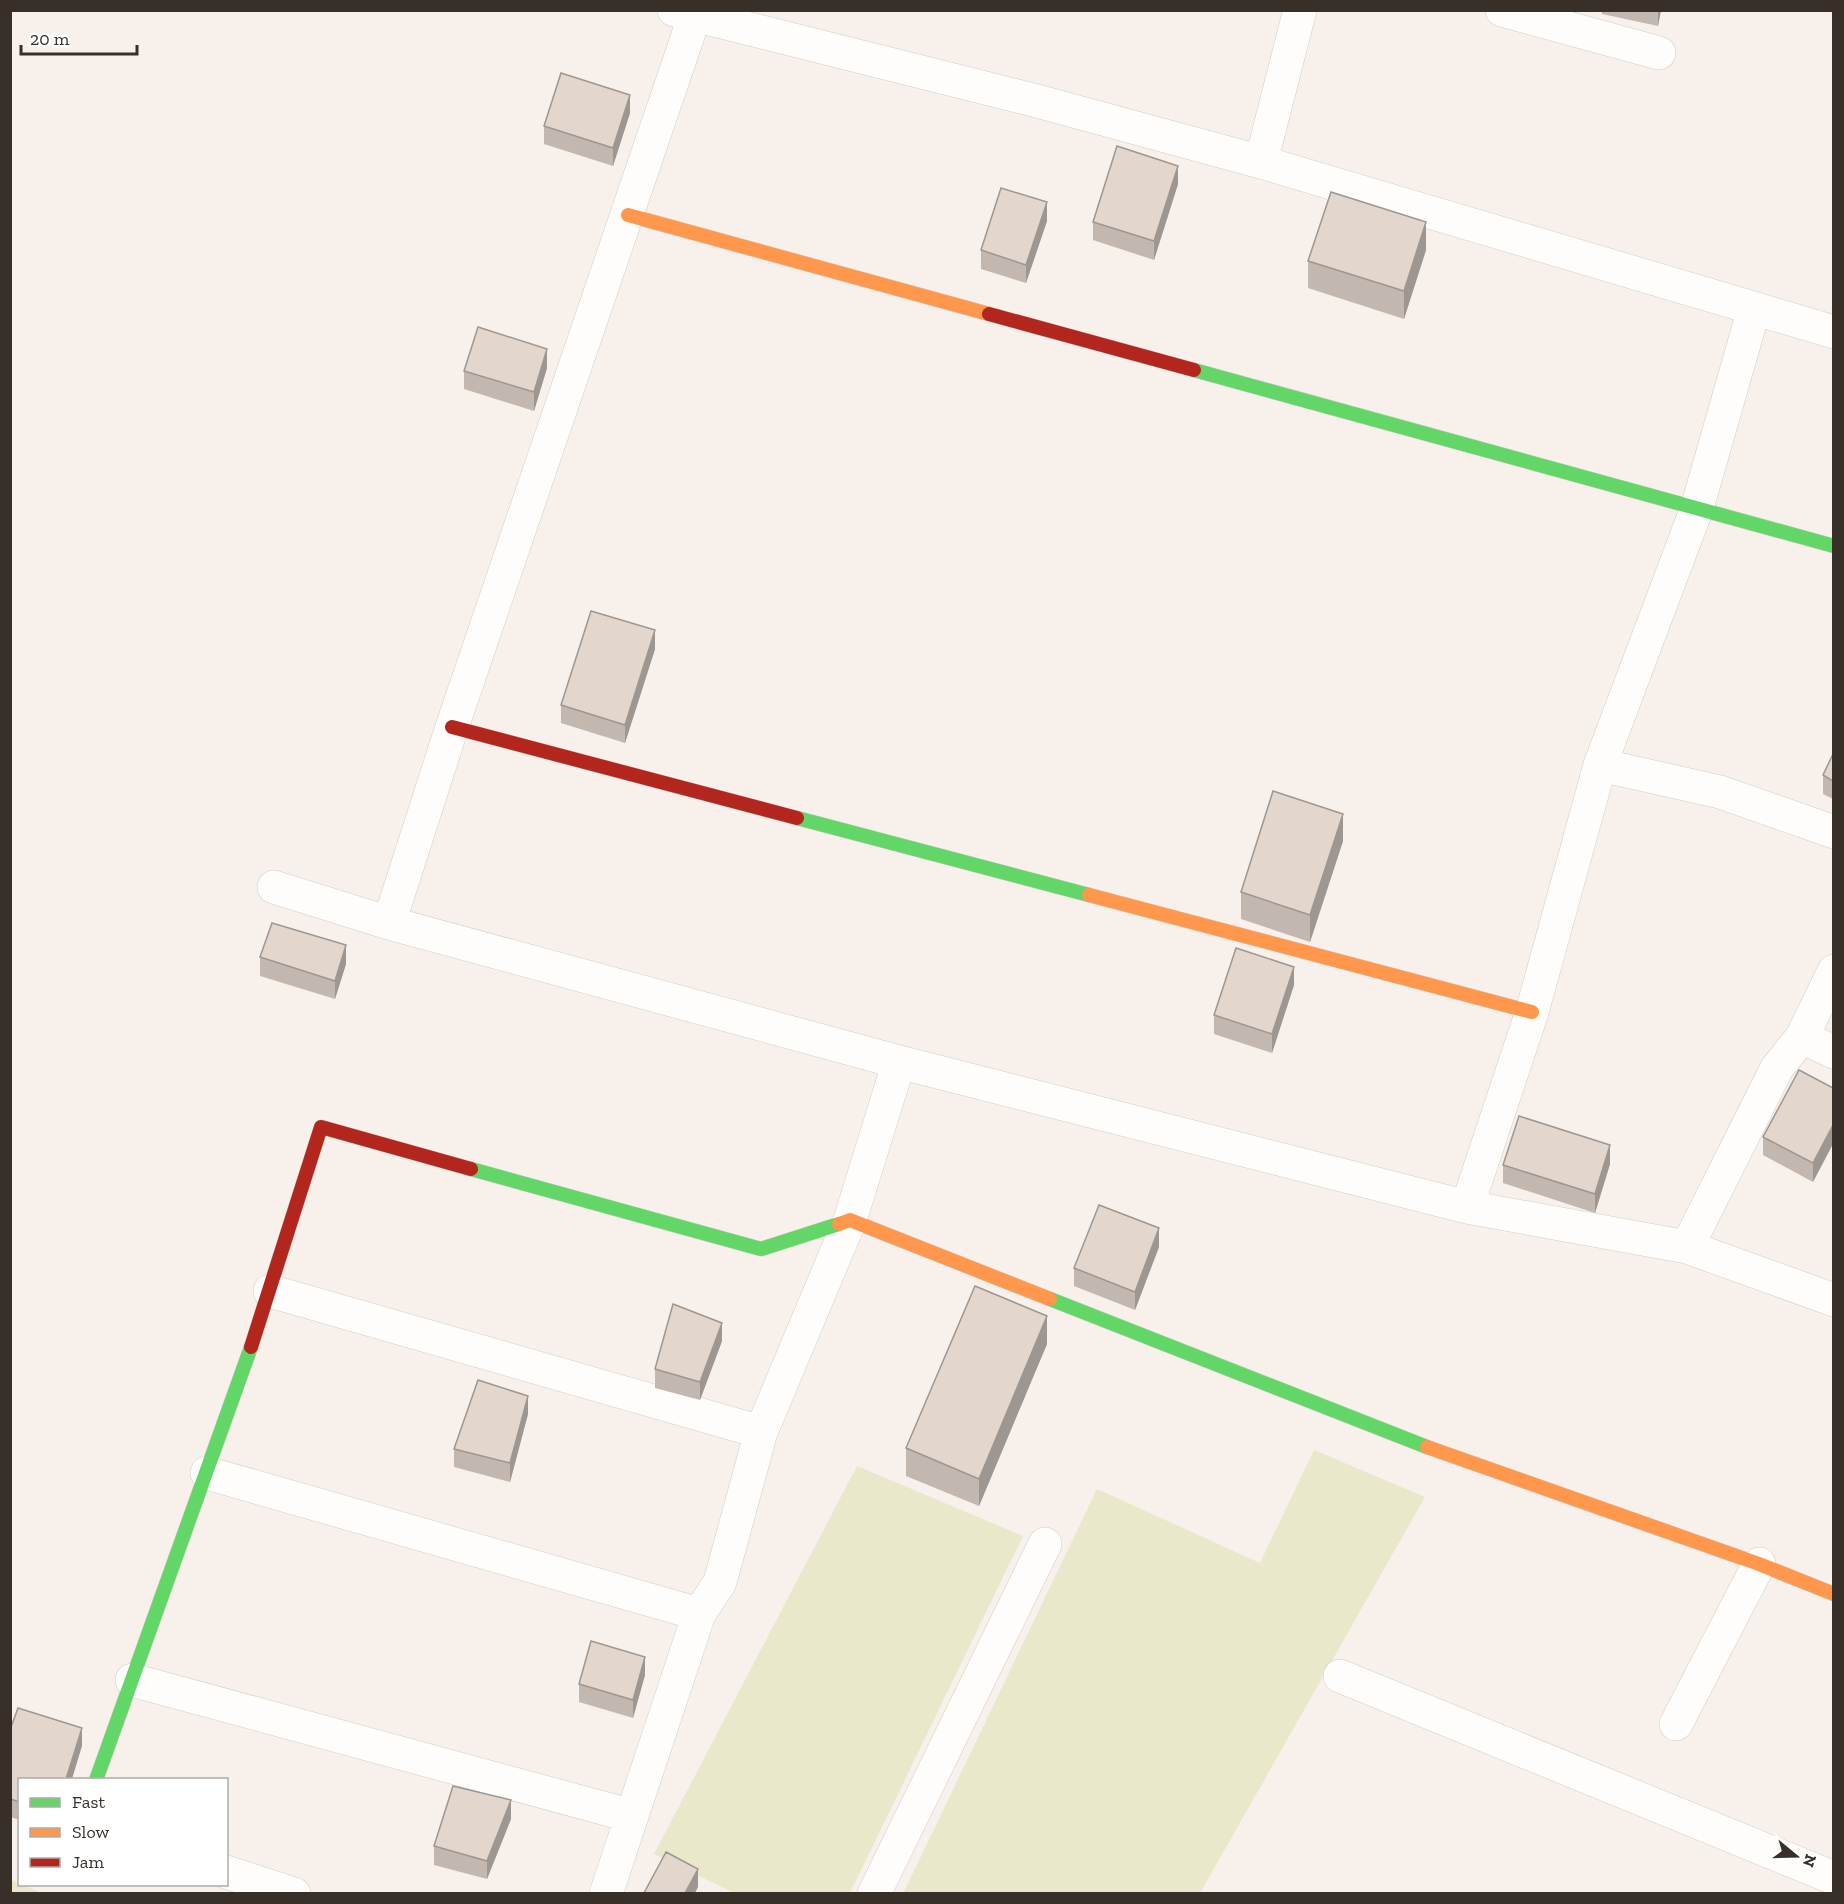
<svg xmlns="http://www.w3.org/2000/svg" width="1844" height="1904" viewBox="0 0 1844 1904" font-family="'Zilla Slab',serif">
<style>
.green{fill:#e9e8cb}
.lines{fill:none;stroke-linecap:round;stroke-linejoin:round}
.street-casing{stroke:#d4cdc7;stroke-width:34}
.fast-casing{stroke:#d4cdc7;stroke-width:15}
.slow-casing{stroke:#d4cdc7;stroke-width:15}
.jam-casing{stroke:#d4cdc7;stroke-width:15}
.street{stroke:#fefdfc;stroke-width:33}
.fast{stroke:#63d668;stroke-width:14}
.slow{stroke:#ff974d;stroke-width:14}
.jam{stroke:#b3261e;stroke-width:14}
.wall{fill:#c2b8b0}
.shaded-wall{fill:#9e9690}
.building{fill:#e2d6cd;stroke:#9e9690;stroke-width:1.5}
</style>
<rect width="100%" height="100%" fill="#f7f0eb"/>
<path class="green" d="M1314 1450 1425 1497 1200 1893 903 1894 1097 1489 1260 1563Z
M857 1466 1023 1536 850 1893H734L654 1854Z
M10 1879 42 1893H11Z"/>
<g class="lines">
<defs>
<path id="street" d="M674 10 1037 101 1261 162 1834 332
M1502 10 1659 53
M1261 162 1300 10
M1600 765 1720 792 1834 832
M274 887 389 923 899 1062 1467 1207 1687 1247 1834 1300
M389 923 452 727 695 15
M1802 1037 1834 1052
M1467 1207 1532 1012 1600 765 1697 508 1754 309
M1687 1247 1777 1068 1802 1037 1834 971
M270 1291 761 1432
M207 1473 699 1614
M1340 1676 1834 1878
M132 1680 632 1816
M1676 1724 1759 1564
M226 1872 294 1894
M606 1894 699 1614 720 1582 761 1432 850 1220 899 1062
M874 1894 1045 1544"/>
<path id="fast" d="M1194 370 1834 546
M797 818 1089 895
M471 1169 761 1249 839 1224
M1050 1299 1427 1447
M96 1780 251 1347"/>
<path id="slow" d="M628 215 989 314
M1089 895 1532 1012
M839 1224 850 1220 1050 1299
M1427 1447 1759 1564 1834 1594"/>
<path id="jam" d="M989 314 1194 370
M452 727 797 818
M251 1347 321 1127 471 1169"/>
</defs>
<use href="#street" class="street-casing"/>
<use href="#fast" class="fast-casing"/>
<use href="#slow" class="slow-casing"/>
<use href="#jam" class="jam-casing"/>
<use href="#street" class="street"/>
<use href="#fast" class="fast"/>
<use href="#slow" class="slow"/>
<use href="#jam" class="jam"/>
</g>
<path class="wall" d="M1602 10H1661L1658 26 1602 14Z
M630 113 613 166 544 144V126Z
M1178 184 1154 260 1093 240V222Z
M1047 221 1026 283 981 269V250Z
M1426 250 1404 319 1308 288V261Z
M547 368 534 411 464 389V371Z
M655 649 625 743 561 723V705Z
M1833 754V799L1823 794V775Z
M1343 841 1310 942 1241 919V892Z
M260 957 346 964 335 999 260 976Z
M1294 985 1272 1053 1214 1034V1015Z
M1833 1088 1813 1182 1763 1155V1137Z
M1610 1164 1595 1213 1503 1183V1165Z
M1159 1247 1135 1310 1074 1286V1268Z
M722 1341 700 1400 655 1388V1369Z
M1047 1344 979 1506 906 1476V1448Z
M528 1414 510 1482 454 1467V1449Z
M645 1675 633 1718 579 1702V1684Z
M10 1730 82 1746 20 1779V1820L10 1817Z
M511 1819 487 1879 434 1865V1846Z"/>
<path class="shaded-wall" d="M1658 10H1661L1658 26Z
M630 95V113L613 166V148Z
M1178 166V184L1154 260V241Z
M1047 202V221L1026 283V265Z
M1426 222V250L1404 319V291Z
M547 349V368L534 411V392Z
M655 630V649L625 743V725Z
M1343 814V841L1310 942V915Z
M346 945V964L335 999V981Z
M1294 967V985L1272 1053V1034Z
M1833 1125V1144L1813 1182V1163Z
M1610 1145V1164L1595 1213V1194Z
M1159 1228V1247L1135 1310V1292Z
M1047 1316V1344L979 1506V1479Z
M722 1323V1341L700 1400V1382Z
M528 1396V1414L510 1482V1463Z
M645 1657V1675L633 1718V1700Z
M82 1728V1746L72 1779H66Z
M511 1800V1819L487 1879V1861Z
M698 1869V1887L695 1893H685Z"/>
<path class="building" d="M561 73 630 95 613 148 544 126Z
M1117 146 1178 166 1154 241 1093 222Z
M1001 188 1047 202 1026 265 981 250Z
M1331 192 1426 222 1404 291 1308 261Z
M478 327 547 349 534 392 464 371Z
M591 611 655 630 625 725 561 705Z
M1833 754V781L1823 775Z
M1273 791 1343 814 1310 915 1241 892Z
M272 923 346 945 335 981 260 957Z
M1236 948 1294 967 1272 1034 1214 1015Z
M1799 1070 1833 1088V1125L1813 1163 1763 1137Z
M1519 1116 1610 1145 1595 1194 1503 1165Z
M1099 1205 1159 1228 1135 1292 1074 1268Z
M975 1286 1047 1316 979 1479 906 1448Z
M673 1304 722 1323 700 1382 655 1369Z
M478 1380 528 1396 510 1463 454 1449Z
M591 1641 645 1657 633 1700 579 1684Z
M18 1708 82 1728 66 1779H20V1802L10 1799V1730Z
M453 1786 511 1800 487 1861 434 1846Z
M666 1852 698 1869 685 1893H644Z"/>
<rect width="1844" height="1904" fill="none" stroke="#382f29" stroke-width="24"/>
<rect x="18" y="1778" width="210" height="108" fill="#ffffff" stroke="#afaca9" stroke-width="1.5"/>
<rect x="30" y="1798" width="30" height="9" fill="#63d668" stroke="#afaca9" stroke-width="1.5"/>
<text x="72" y="1808" font-size="18" fill="#382f29">Fast</text>
<rect x="30" y="1828" width="30" height="9" fill="#ff974d" stroke="#afaca9" stroke-width="1.5"/>
<text x="72" y="1838" font-size="18" fill="#382f29">Slow</text>
<rect x="30" y="1858" width="30" height="9" fill="#b3261e" stroke="#afaca9" stroke-width="1.5"/>
<text x="72" y="1868" font-size="18" fill="#382f29">Jam</text>
<g transform="translate(1796 1856) rotate(109)" stroke="#ffffff" stroke-width="4.5" paint-order="stroke">
<path d="M0-4.5L10 22L0 15L-10 22Z" fill="#382f29"/>
<text y="-9" font-size="16" font-weight="bold" text-anchor="middle" fill="#382f29">N</text>
</g>
<path d="M21 45v9h116v-9" fill="none" stroke="#382f29" stroke-width="3"/>
<text x="30" y="45" font-size="18" fill="#382f29" stroke="#ffffff" stroke-width="4.5" paint-order="stroke">20 m</text>
</svg>
